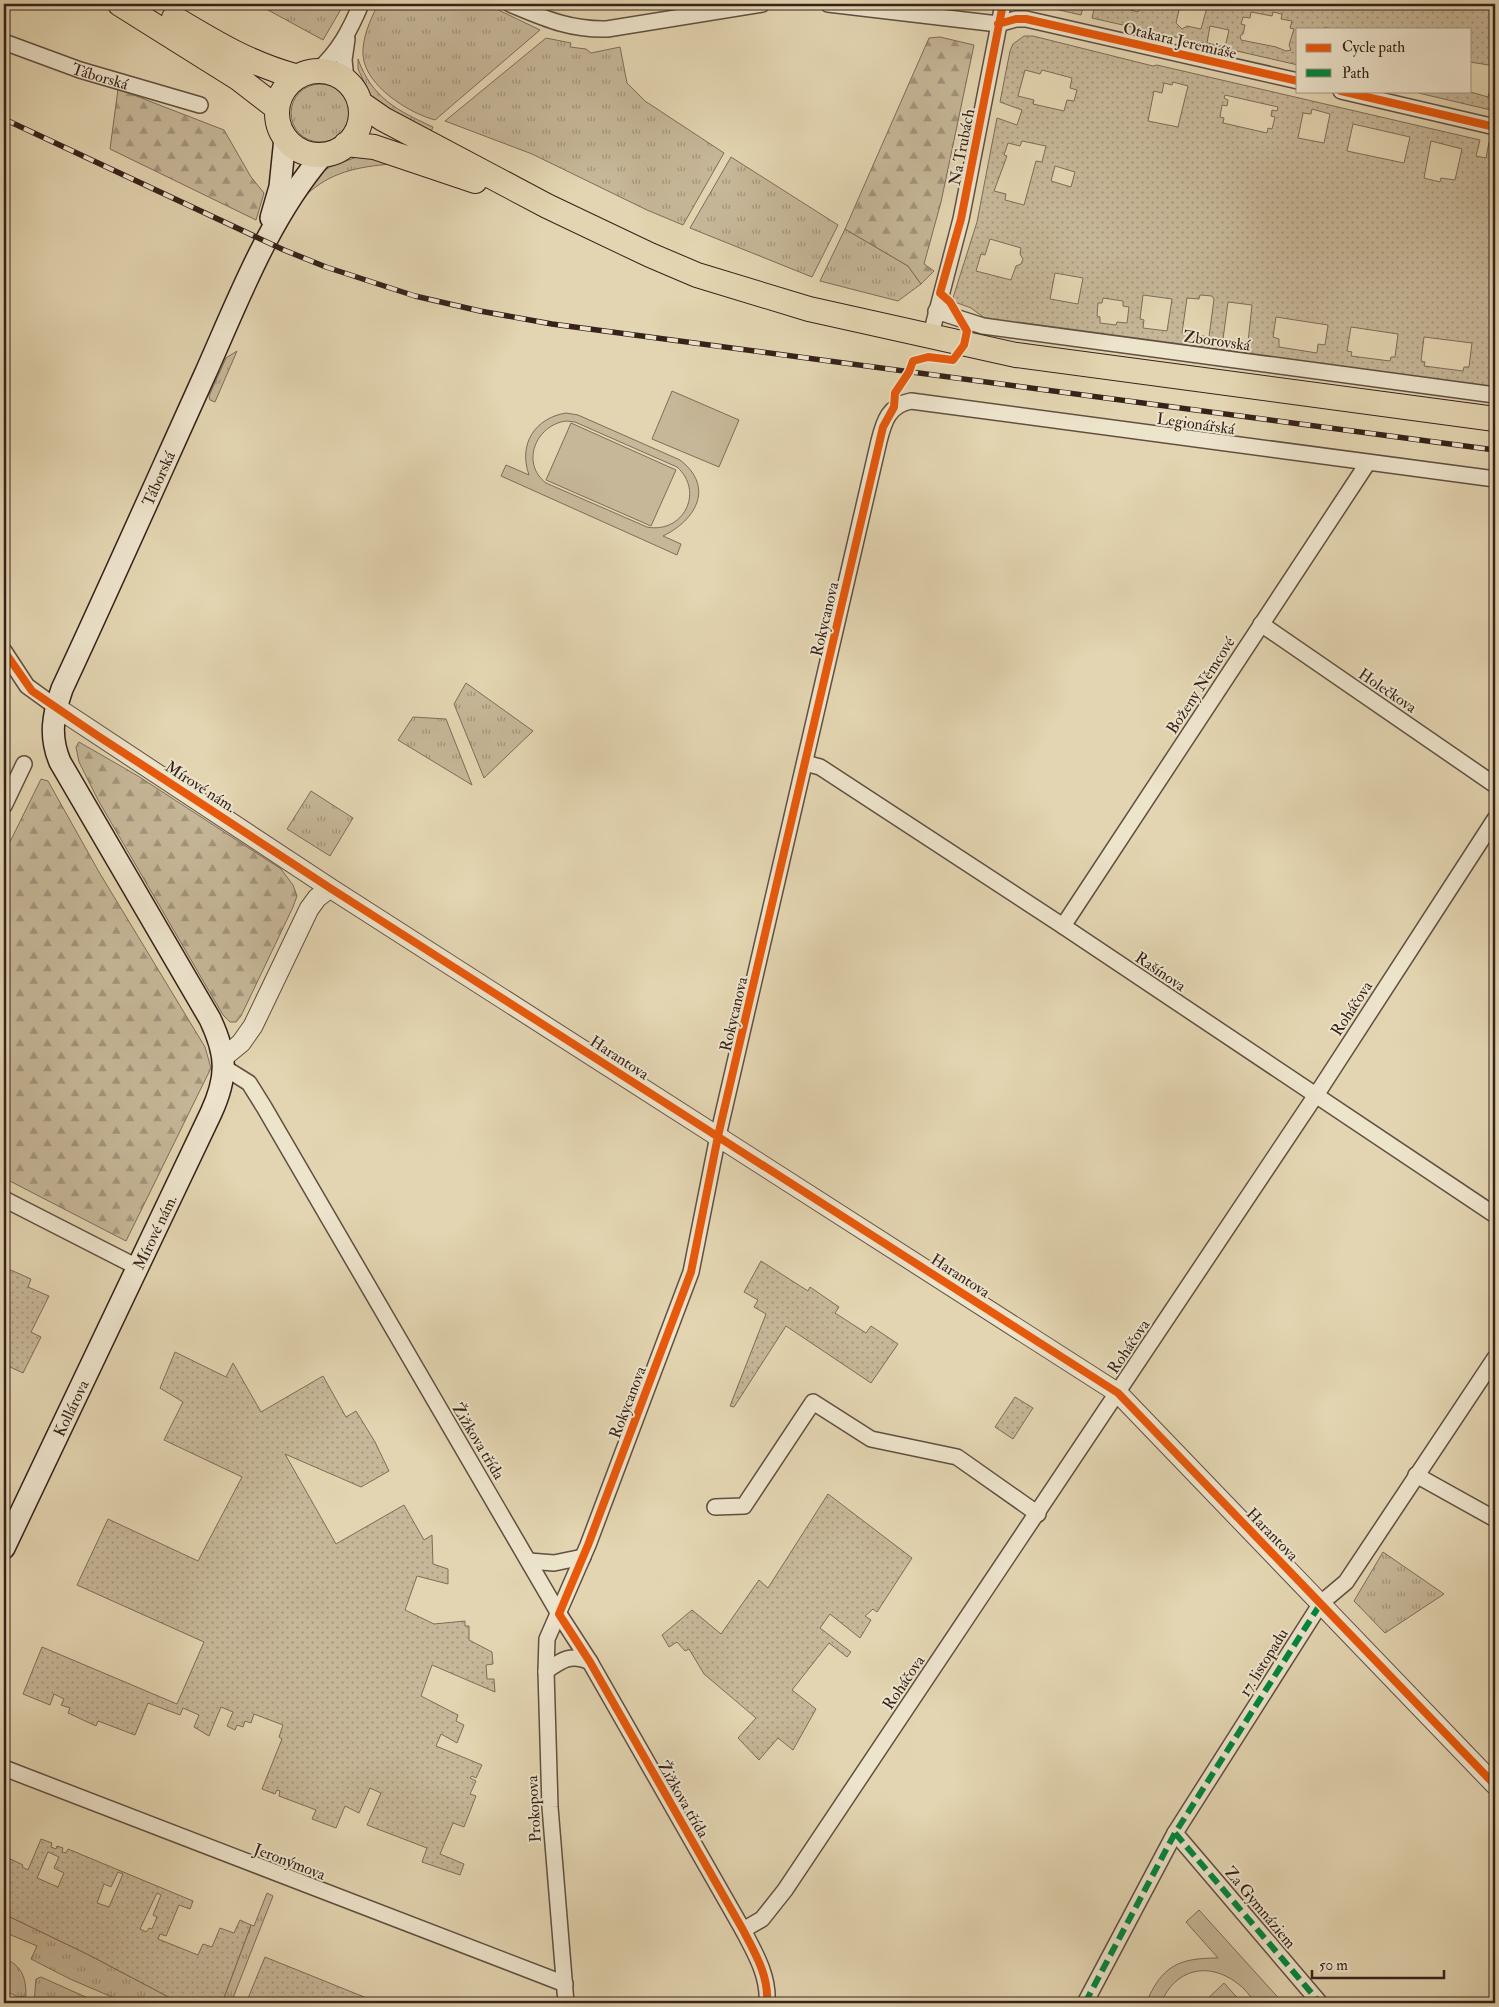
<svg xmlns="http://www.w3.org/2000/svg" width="1499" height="2007" viewBox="0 0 1499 2007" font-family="'IM FELL Double Pica',serif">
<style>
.grass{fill:url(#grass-tufts);stroke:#7e6c5a}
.forest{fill:url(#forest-firs);stroke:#7e6c5a}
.garden{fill:url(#garden-dots);stroke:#7e6c5a;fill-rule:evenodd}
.pitch{fill:#c6b798;stroke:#7e6c5a;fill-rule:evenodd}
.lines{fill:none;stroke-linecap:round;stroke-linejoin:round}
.minor-casing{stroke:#614f40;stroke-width:18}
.tertiary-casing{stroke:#614f40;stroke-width:21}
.secondary-casing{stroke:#36221b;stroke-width:24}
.primary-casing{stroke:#36221b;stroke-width:26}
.minor{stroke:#ede4cc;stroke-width:15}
.tertiary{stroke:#ede4cc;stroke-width:19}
.secondary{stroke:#ede4cc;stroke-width:21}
.primary{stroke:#e3d5b1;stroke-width:24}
.rail-casing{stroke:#36221b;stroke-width:5.5}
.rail{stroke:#ede4cc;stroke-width:4;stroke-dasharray:11;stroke-linecap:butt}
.quiet{stroke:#00873e;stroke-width:6;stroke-dasharray:12 6;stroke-linecap:butt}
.cycleway-casing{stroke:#ede4cc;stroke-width:11}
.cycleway{stroke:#e8590c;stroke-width:8}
.labels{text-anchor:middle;stroke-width:4;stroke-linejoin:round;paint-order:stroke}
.street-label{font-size:16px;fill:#36221b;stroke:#ede4cc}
</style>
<defs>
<pattern id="grass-tufts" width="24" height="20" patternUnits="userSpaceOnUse" patternTransform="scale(1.25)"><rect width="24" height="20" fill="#c6b798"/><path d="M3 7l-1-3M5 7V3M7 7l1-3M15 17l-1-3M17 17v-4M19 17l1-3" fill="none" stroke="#a2947b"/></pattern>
<pattern id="forest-firs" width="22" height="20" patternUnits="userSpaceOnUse" patternTransform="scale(1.25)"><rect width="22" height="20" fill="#c6b798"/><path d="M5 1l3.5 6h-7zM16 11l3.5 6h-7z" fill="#a2947b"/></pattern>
<pattern id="garden-dots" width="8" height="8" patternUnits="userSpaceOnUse" patternTransform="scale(1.25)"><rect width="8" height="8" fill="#c6b798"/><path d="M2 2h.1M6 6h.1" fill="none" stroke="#a2947b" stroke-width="1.8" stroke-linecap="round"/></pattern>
</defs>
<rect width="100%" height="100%" fill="#e3d5b1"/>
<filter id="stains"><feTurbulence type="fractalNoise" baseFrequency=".004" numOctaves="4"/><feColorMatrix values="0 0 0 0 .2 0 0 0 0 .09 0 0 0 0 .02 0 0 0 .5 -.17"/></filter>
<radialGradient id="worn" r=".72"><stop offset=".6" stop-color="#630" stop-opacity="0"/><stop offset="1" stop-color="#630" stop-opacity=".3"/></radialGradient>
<path class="grass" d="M257 4H344L323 40Z
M374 4H486L540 30 435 120C409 113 365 86 363 55 362 38 370 21 377 6Z
M546 38 571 43 570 47 586 49 591 53 620 47 627 83 645 101 724 153 683 225 647 210 532 154 445 121Z
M358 59C372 98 398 111 433 127L429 136 374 103 358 69Z
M291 113a29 29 0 1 1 58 0a29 29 0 1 1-58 0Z
M362 155 391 164C357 167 330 172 305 196L317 175 330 167Z
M731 157 838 225 812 277 690 228Z
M845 229 908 266 921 284 898 301 820 281Z
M237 351 215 402 210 400 209 396 226 358Z
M466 683 533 731 484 778 454 704Z
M413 717 446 719 472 785 398 740Z
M311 791 353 818 330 856 287 829Z
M1383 1552 1444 1594 1385 1633 1354 1601Z
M267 1893 273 1896 231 2003H222L251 1925 254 1926Z
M4 1914 89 1955 180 2003H126L70 1979 31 1959 37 1946 4 1932Z
M4 1958C22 1966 26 1977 26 1996L18 1997 4 1990Z
M41 1977 99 2003H34L36 1979Z"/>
<path class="forest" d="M940 37 974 45 941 202 924 264 934 271 921 284 908 266 845 229 929 38Z
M118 89 224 130 251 177 264 193 256 220 110 149Z
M79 742 138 776 281 869 293 885 297 896 293 907 241 1016 236 1022H230L223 1015 98 800 79 762 76 747Z
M41 779 48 781 99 872 205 1047 211 1068 126 1241 4 1178V854Z"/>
<path class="garden" d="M1033 4H1084L1081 15Z
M1095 4H1109L1138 12 1140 4H1177L1175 9 1179 10 1176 23 1182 29 1187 26 1201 29 1208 4H1495V66L1470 62V29H1333L1324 27V29H1298V65L1092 18ZM1251 12 1272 16 1273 12 1282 14 1281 19 1292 21 1290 28 1294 29 1289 45 1291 50 1286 51 1276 47 1241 40 1240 36 1243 34 1245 25 1241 24 1243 17 1250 18ZM1210 26 1229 30 1225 47 1207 43Z
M1024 36H1033L1153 66 1157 65 1480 140 1476 156 1486 158 1489 142 1495 144V388L990 322 971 308 952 301 977 222 997 118 1017 125 1022 110 1000 102 1010 51 1013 44ZM1025 70 1040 74 1042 70 1072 78 1070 88 1077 90 1074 101 1067 100 1064 111 1033 104 1034 100 1018 96ZM1173 82 1188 86 1178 127 1148 121 1154 91 1162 93 1164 83 1172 85ZM1225 95 1278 107 1277 111 1272 110 1271 116 1275 117 1272 129 1268 128 1267 133 1223 123 1224 118 1220 117 1222 105 1227 106 1228 100 1224 98ZM1312 109 1330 114 1324 143 1298 138 1303 113 1311 114ZM1353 124 1410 137 1404 163 1347 151ZM1022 141 1046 146 1042 162 1036 161 1024 205 1005 200 1006 194 994 191 1007 156 1004 155 1008 143 1020 146ZM1431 141 1462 149 1455 180 1441 178 1440 182 1424 178ZM1055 166 1075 172 1071 187 1051 181ZM990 239 1021 248 1020 254 1023 259 1021 264 1016 266 1011 280 976 271 981 254 985 255ZM1055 273 1083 278 1078 304 1050 299ZM1143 295 1172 299 1167 331 1143 328 1144 320 1140 319ZM1200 295 1212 296 1214 299 1209 337 1182 333 1187 298 1199 299ZM1103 298 1123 301V306L1129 307 1127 323 1117 322 1116 325 1100 323V317L1097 316 1098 303H1102ZM1228 302 1252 305 1248 342 1223 339ZM1276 317 1328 325 1325 345 1318 344 1317 353 1279 347V339L1273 337ZM1351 327 1398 334 1395 357H1391L1390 361 1351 356 1352 352 1347 351ZM1424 337 1472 343 1469 367H1464L1463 371 1424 366 1425 362 1421 361Z
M1491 86 1495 87V111L1410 91H1467L1488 97Z
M761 1261 808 1291 810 1287 839 1307 835 1313 866 1333 871 1326 898 1344 871 1383 786 1326 734 1407 730 1406 766 1314 754 1307 758 1300 744 1292Z
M4 1267 31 1279 28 1287 49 1296 31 1332 41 1337 23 1373 8 1366 4 1373Z
M175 1352 226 1377 233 1363 261 1412 323 1376 346 1417 356 1411 375 1442 389 1471 361 1487 285 1454 336 1544 404 1505 424 1540 432 1535 433 1564 448 1569V1584L417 1576 405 1610 434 1624 465 1621V1626H469V1640L492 1652 493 1664 486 1665 487 1679H494L495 1692 432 1665 421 1696 458 1715 456 1721 464 1725 457 1743 441 1734 436 1746 482 1765 476 1778 472 1776 470 1778 476 1781 470 1794 476 1796 464 1827 453 1823 440 1854 464 1864 460 1875 422 1862 427 1848 367 1825 381 1793 370 1788 359 1813 345 1806 336 1828 312 1819 316 1810 279 1796 280 1791 277 1790 275 1794 262 1789 282 1739 279 1737 283 1725 254 1714 251 1723 245 1721 243 1727 237 1725 235 1730 227 1726 233 1712 221 1707 209 1736 194 1727 199 1715 183 1708 180 1715 148 1703 135 1735 98 1721 96 1726 68 1713 70 1708 61 1705 64 1699 54 1694 50 1705 23 1694 42 1647 177 1704 204 1642 77 1585 108 1519 198 1561 242 1477 164 1440 183 1402 160 1388Z
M1015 1397 1033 1408 1013 1439 995 1427Z
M828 1494 912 1558 877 1612 873 1609 865 1616 871 1620 860 1638 830 1614 820 1628 851 1652 847 1657 829 1643 792 1690 816 1709 793 1750 778 1738 759 1760 738 1738 756 1718 704 1674 689 1649 685 1651 677 1642 669 1647 662 1635 692 1610 721 1634 759 1580 768 1588Z
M41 1839 52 1843 51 1847 56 1849 57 1846 63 1848 62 1852 66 1853 68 1849 193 1901 190 1909 179 1905 166 1936 160 1934 158 1939 198 1955 203 1944 212 1947 220 1928 234 1933 240 1920 251 1925 222 2003H180L89 1955 4 1914V1856L23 1865 22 1867 28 1870ZM48 1852 59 1857 54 1868 64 1873 58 1887 37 1878ZM118 1872 123 1874 109 1907 97 1903 104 1884 111 1887ZM157 1893 161 1895 153 1915 157 1917 152 1929 149 1928 146 1932 140 1929Z
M265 1957 379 2003H246Z"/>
<path class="pitch" d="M672 391 739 420 719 467 652 439Z
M566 413 578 415 680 460C715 487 696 520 663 536L681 544 677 555 501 476 506 465 529 475C518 444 535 418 566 413ZM566 421 575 422 677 467C705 492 683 534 647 527L546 483C520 463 536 425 566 421Z
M571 423 676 470 651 526 546 480Z
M1199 1910 1283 2003H1256C1250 1997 1245 1988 1237 1983 1208 1961 1175 1969 1161 2003H1146C1162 1966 1178 1958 1218 1958L1186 1922Z
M1224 1983 1242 2003H1203Z"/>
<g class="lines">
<defs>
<g id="minor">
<path d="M510 4C544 18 569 30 607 29L762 4"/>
<path d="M828 4 998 24 1016 19H1026L1298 81"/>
<path id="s1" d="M4 42 80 70 200 105"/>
<path d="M318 70C339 51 350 30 361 4"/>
<path d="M346 79 344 60 347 39"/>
<path d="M1341 91 1495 127"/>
<path d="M936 311 983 326 1495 395"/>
<path d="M930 338 961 219 1003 4"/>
<path d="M1261 624 1495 785"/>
<path d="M4 651 27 686 56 707"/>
<path d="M805 763 820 767 1063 926 1495 1215"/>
<path d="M4 806 24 764"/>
<path d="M1063 926 1367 464"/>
<path d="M225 1068 249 1083 264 1107 559 1614 590 1662 743 1930C755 1953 769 1976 767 2003"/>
<path d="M4 1199 139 1268"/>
<path d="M1416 1475 1495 1519"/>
<path d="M715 1507 744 1506 813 1402 871 1439 957 1457 1038 1514"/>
<path d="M529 1561 554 1563 583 1557"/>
<path d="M546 1671C562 1660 571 1653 590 1662"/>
<path d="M4 1768 565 1984"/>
<path d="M1175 1833 1320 2003"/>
<path d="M743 1930 762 1919 785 1890 1322 1086 1495 819"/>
<path d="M566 2003 550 1807 546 1671 547 1639 588 1545 691 1272 718 1136 879 441C884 421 889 405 911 401L1495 479"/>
<path d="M1085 2003 1175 1833 1321 1603 1346 1582 1495 1358"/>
</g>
<path id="tertiary" d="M56 707 330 888 1118 1393 1495 1785
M224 1057 241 1043 253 1026 309 909 317 898 330 888"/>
<g id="secondary">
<path d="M271 218 280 187 285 138"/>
<path id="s2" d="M4 1548 211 1113C228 1076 227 1055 210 1019L60 762C49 736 53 715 62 689 111 584 158 478 206 372 239 298 269 218 322 156"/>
</g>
<path id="primary" d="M120 4 238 78 277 108
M174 18C214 42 250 64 295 76
M277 113a42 42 0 1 1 84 0a42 42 0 1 1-84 0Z
M360 103 383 119 547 206 650 255 697 275 809 309 1016 355 1495 419
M346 144 374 147 475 181"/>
</defs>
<use href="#minor" class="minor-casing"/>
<use href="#tertiary" class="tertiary-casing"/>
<use href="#secondary" class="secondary-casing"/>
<use href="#primary" class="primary-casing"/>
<use href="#minor" class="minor"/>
<use href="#tertiary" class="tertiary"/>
<use href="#secondary" class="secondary"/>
<use href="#primary" class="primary"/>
<defs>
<path id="rail" d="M4 119 284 250 326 267 415 296 480 311 552 324 1495 450"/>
</defs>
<use href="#rail" class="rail-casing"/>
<use href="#rail" class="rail"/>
<path class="quiet" d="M1175 1833 1320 2003
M1085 2003 1175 1833 1321 1603"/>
<defs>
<path id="cycleway" d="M998 24 1016 19H1026L1298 81
M1341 91 1495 127
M4 651 32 691 95 734 330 888 1118 1393 1495 1785
M767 2003C769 1976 755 1953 743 1930L590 1662 559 1614 588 1545 691 1272 718 1136 883 427 894 407 895 393 909 372 913 361 928 357 953 360 964 345 967 331 950 302 940 293 961 219 1003 4"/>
</defs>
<use href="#cycleway" class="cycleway-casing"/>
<use href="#cycleway" class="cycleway"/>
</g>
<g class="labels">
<g class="street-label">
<text transform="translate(1180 40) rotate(13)" y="6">Otakara Jeremiáše</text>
<text dy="6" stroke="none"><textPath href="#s1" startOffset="102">Táborská</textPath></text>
<text transform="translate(961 147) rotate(-79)" y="6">Na Trubách</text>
<text transform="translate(1217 340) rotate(8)" y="6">Zborovská</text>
<text transform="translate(1196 423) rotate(8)" y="6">Legionářská</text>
<text dy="6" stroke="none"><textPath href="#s2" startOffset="1184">Táborská</textPath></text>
<text transform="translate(824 619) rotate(-77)" y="6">Rokycanova</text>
<text transform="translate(1200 685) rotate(-57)" y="6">Boženy Němcové</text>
<text transform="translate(1388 690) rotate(34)" y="6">Holečkova</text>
<text transform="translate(201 786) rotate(33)" y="6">Mírové nám.</text>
<text transform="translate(1161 971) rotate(34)" y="6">Rašínova</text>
<text transform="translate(1351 1008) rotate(-57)" y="6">Roháčova</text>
<text transform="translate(733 1014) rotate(-77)" y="6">Rokycanova</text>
<text transform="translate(620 1057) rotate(33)" y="6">Harantova</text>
<text dy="6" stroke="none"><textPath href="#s2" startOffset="350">Mírové nám.</textPath></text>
<text transform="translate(961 1275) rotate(33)" y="6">Harantova</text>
<text transform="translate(1128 1346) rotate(-56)" y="6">Roháčova</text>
<text transform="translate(627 1402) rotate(-69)" y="6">Rokycanova</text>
<text dy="6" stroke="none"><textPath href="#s2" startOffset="155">Kollárova</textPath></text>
<text transform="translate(479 1441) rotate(59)" y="6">Žižkova třída</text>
<text transform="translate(1273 1534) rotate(46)" y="6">Harantova</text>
<text transform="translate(1263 1662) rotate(-58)" y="6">17. listopadu</text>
<text transform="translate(903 1682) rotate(-56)" y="6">Roháčova</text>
<text transform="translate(684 1799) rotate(60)" y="6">Žižkova třída</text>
<text transform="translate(533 1809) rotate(-93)" y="6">Prokopova</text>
<text transform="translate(290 1861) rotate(21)" y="6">Jeronýmova</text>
<text transform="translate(1261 1907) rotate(50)" y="6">Za Gymnáziem</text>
</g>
</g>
<rect width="1499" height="2007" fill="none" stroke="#e3d5b1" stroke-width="20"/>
<rect x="5" y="5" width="1489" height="1997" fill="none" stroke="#36221b" stroke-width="2.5"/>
<rect x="10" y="10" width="1479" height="1987" fill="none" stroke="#36221b"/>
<rect x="1296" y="28" width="175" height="65" fill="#ede4cc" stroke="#a49685"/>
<rect x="1306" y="44" width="25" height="8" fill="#e8590c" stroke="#a49685"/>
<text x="1342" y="52" font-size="15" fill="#36221b">Cycle path</text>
<rect x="1306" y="69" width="25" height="8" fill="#00873e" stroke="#a49685"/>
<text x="1342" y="78" font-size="15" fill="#36221b">Path</text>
<path d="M1312 1970v8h132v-8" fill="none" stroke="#36221b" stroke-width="2.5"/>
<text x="1319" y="1970" font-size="15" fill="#36221b" stroke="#ede4cc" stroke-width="4" paint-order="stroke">50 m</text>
<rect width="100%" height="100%" filter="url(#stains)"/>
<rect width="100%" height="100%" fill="url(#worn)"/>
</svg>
